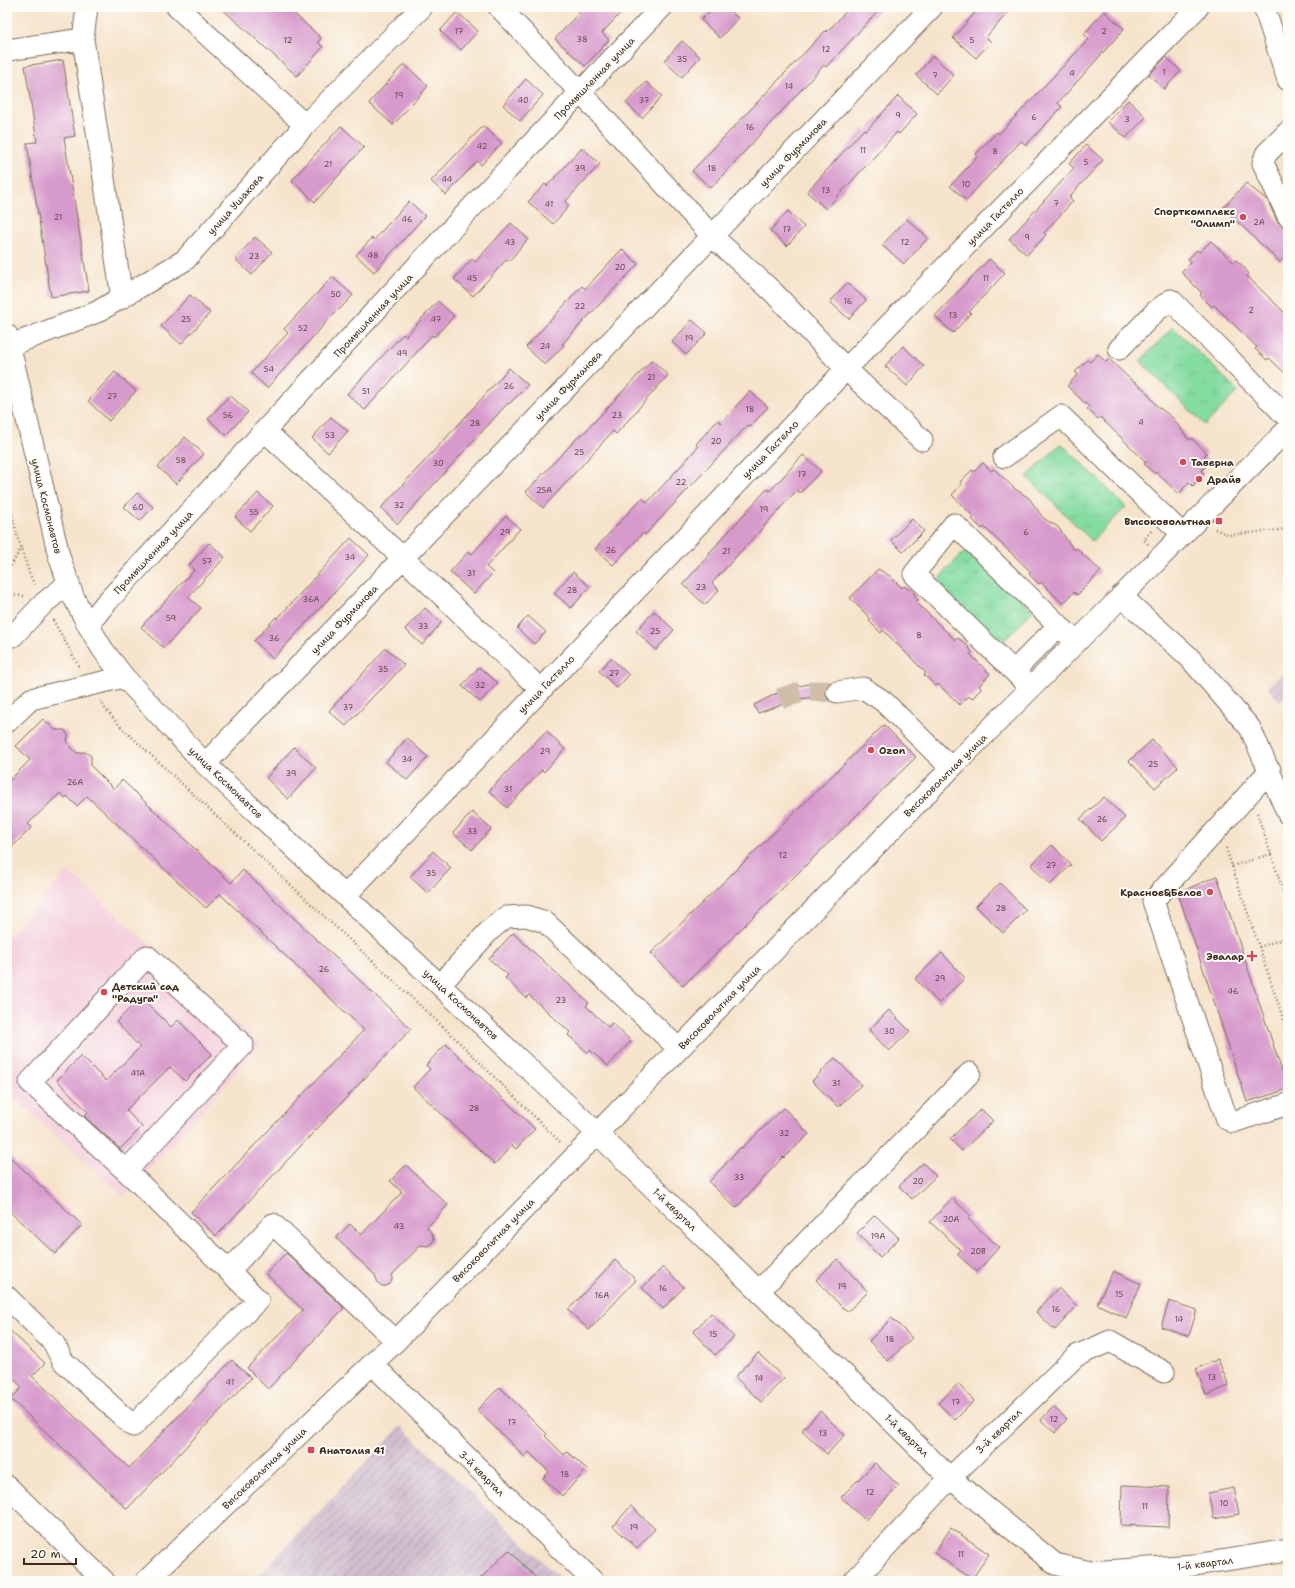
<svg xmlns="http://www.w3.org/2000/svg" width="1295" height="1588" viewBox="0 0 1295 1588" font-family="'Shantell Sans',sans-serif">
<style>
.built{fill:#f4cfdd}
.industrial{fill:url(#industrial-furrows)}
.park{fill:url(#park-tufts);stroke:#608360}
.building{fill:#d79acc}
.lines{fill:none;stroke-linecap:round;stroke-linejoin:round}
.minor-tunnel{stroke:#d1bea8;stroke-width:21;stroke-dasharray:21 10;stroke-linecap:butt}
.minor-casing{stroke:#7c6b5b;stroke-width:23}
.path{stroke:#7c6b5b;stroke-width:2.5;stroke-dasharray:1 3;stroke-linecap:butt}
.minor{stroke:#fff;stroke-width:21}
.poi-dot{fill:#d1495b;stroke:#fdfcf7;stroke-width:1.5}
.labels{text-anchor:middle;stroke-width:4;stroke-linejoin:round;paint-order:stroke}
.number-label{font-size:8px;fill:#62464a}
.street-label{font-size:10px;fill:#3b2a1e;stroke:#fdfcf7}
.poi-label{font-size:10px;font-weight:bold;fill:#3b2a1e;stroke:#fdfcf7;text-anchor:start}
</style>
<defs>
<pattern id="industrial-furrows" width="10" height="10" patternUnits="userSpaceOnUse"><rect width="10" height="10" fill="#d0bdcd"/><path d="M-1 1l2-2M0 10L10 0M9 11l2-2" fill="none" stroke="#aa9aa6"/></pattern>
<pattern id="park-tufts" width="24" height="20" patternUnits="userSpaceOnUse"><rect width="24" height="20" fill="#84dca1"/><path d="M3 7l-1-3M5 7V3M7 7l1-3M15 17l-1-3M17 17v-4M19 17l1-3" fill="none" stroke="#73bd8a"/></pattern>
</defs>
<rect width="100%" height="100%" fill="#fdfcf7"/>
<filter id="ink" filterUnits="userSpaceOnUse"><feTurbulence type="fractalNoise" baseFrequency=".025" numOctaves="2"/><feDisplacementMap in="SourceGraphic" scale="8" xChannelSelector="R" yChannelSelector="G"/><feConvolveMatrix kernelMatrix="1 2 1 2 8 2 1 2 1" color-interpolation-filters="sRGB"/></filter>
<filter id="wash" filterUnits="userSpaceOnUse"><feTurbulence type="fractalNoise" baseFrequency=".012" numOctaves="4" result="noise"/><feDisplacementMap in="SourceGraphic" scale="16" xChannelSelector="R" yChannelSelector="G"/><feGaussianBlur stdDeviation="0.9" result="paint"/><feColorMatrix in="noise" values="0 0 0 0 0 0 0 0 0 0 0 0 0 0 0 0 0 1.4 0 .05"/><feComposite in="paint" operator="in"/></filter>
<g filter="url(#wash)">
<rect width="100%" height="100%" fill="#f6e3cb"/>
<path class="built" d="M68 871 261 1045 124 1197 7 1091V1070L14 1063 7 1057V938Z"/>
<path class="industrial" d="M1282 674 1288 681V693L1279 701 1267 687Z
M401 1426 563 1581H253Z"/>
<path class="park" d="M1173 327 1238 391 1205 425 1140 361Z
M1061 443 1126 507 1092 541 1027 477Z
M968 548 1033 611 1000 645 935 582Z"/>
<g id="blocks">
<path class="building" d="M220 7H287L321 38 318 42 323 47 297 76Z
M584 7H626L602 33 609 40 585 66 555 39Z
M714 7H726L738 18 720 38 701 20Z
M850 7H882L826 67 824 65 711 188 692 171 826 30 827 32Z
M980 7H1013L986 37 991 42 976 58 953 38Z
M1104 11 1124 29 1058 103 1062 107 1026 145 1021 141 966 200 950 186 978 156 976 154 997 132 999 134 1089 39 1084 34Z
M457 12 478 31 461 50 440 31Z
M682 41 700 57 682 77 664 61Z
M933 56 954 75 937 94 916 75Z
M1166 57 1181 71 1164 89 1149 75Z
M63 60 75 136 64 138 89 291 51 297 27 143 37 142 25 66Z
M404 64 428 86 393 125 369 103Z
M526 79 543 95 520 121 503 105Z
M646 82 662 96 642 118 626 103Z
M898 96 917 114 899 134 897 132 826 209 807 192 864 129 866 131Z
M1128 100 1146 117 1126 138 1108 122Z
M341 126 364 147 315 202 292 180Z
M483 126 502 143 481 165 477 161 446 195 431 181Z
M1086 145 1103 160 1069 197 1073 201 1044 233 1046 235 1027 255 1009 239 1074 168 1069 164Z
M582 148 600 164 565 202 569 206 553 224 528 202 545 184 547 186Z
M1246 183 1268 201 1277 221 1283 226 1288 237V254L1280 262 1223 208Z
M409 201 425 216 374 272 356 255 372 238 374 240Z
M788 211 804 227 787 246 770 231Z
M907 219 928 238 904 264 882 245Z
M511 223 528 239 509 261 507 259 473 296 454 279 472 259 475 262Z
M255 237 272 252 252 275 235 259Z
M1211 241 1233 262 1235 260 1243 266 1249 274 1247 276 1288 316V376L1269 358 1267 360 1255 349 1257 347 1214 305 1212 307 1200 295 1202 293 1181 272 1191 262 1188 259 1197 250 1200 252Z
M622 249 638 264 562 344 564 345 545 365 526 347 582 286 585 289Z
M989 259 1005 273 969 312 971 313 953 333 935 316Z
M332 277 353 295 339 310 338 309 267 388 251 373 288 333 284 329Z
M847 283 866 300 849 319 830 302Z
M190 295 210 313 181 344 161 326Z
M438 301 454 316 434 337 432 335 365 410 347 394 403 334 406 336Z
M692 320 707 333 686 355 672 342Z
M903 346 924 366 907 386 885 366Z
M1098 354 1106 362 1109 359 1130 379 1144 389 1157 406 1173 418 1189 440 1191 438 1207 453 1204 456 1210 462 1201 471 1204 473 1193 486 1189 482 1179 494 1156 472 1155 474 1144 464 1146 462 1100 417 1098 419 1087 409 1089 407 1067 386 1078 374 1075 372 1087 360 1090 362Z
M652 360 668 375 616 434 613 431 543 508 526 492 581 434 582 435Z
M509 368 528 385 509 404 508 403 398 524 381 508 457 426Z
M115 372 136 391 109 421 88 401Z
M750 391 768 407 750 427 748 425 645 535 643 533 613 565 595 549 642 498 647 503 698 447 696 444 718 420 721 423Z
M230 395 248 412 226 435 208 419Z
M331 417 348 431 328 453 312 438Z
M185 437 204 454 176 484 158 467Z
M803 455 821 471 800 493 797 490 712 583 719 590 705 605 683 584 710 554 709 553 767 489 770 491Z
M983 463 991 471 994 469 1015 489 1029 498 1043 518 1058 527 1074 550 1076 548 1101 571 1077 595 1074 592 1063 604 1041 582 1039 584 1029 574 1031 572 984 527 982 529 972 519 974 517 952 495 962 484 960 482 972 470 974 472Z
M137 493 153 507 140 521 124 507Z
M258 493 273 506 250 531 235 517Z
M506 516 520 529 486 567 493 573 474 594 450 572 469 551 472 554Z
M912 519 924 531 903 552 891 540Z
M351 538 369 555 273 659 254 641 276 617 277 619Z
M209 543 225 557 188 597 201 608 164 648 141 627 194 570 189 565Z
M878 569 890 576 902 588 904 586 912 591 918 600 916 602 955 640 958 638 966 644 972 652 970 654 990 674 979 686 981 688 972 699 969 696 960 705 938 684 936 686 924 675 926 673 883 630 881 633 869 621 871 619 850 598Z
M573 572 590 587 571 608 554 593Z
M425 608 441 623 422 645 405 629Z
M654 611 674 630 656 650 636 631Z
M528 616 546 632 534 644 517 628Z
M386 648 404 665 381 690 380 689 346 726 329 711Z
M611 658 629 675 617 688 599 671Z
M479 667 498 683 480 702 462 686Z
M809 684H828L826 688 825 693 827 698 816 697 798 699 758 713 754 705 787 688Z
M43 719 55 730H65L68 736 67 743 77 753 85 752 91 756V766L114 789 122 780 231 883 243 870 411 1029 216 1236 191 1212 364 1030 220 894 206 908 87 796 77 806 67 796 65 798 60 793 28 824 32 827 7 852V783L30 760 16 746Z
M884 725 916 757 683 986 651 953Z
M546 731 565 749 544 772 542 770 507 808 489 791Z
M407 738 428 757 407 780 386 762Z
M1152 740 1178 767 1155 788 1129 761Z
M294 747 316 768 288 799 266 778Z
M1104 797 1125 818 1101 841 1080 819Z
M472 812 491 829 472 850 453 833Z
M1052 845 1071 865 1050 885 1031 865Z
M433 851 451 868 428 893 410 877Z
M1217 876 1288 1089 1247 1102 1178 893Z
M1000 883 1026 910 1003 933 976 906Z
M513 933 589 1003 586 1006 608 1027 612 1023 631 1041 608 1066 590 1050 588 1053 568 1035 570 1032 529 995 526 998 505 978 508 975 489 959Z
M942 953 965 978 939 1003 915 979Z
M141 997 171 1027 178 1020 212 1054 185 1081 170 1067 126 1110 142 1127 120 1149 84 1116 88 1112 57 1080 81 1056 106 1081 140 1047 116 1022Z
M889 1010 910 1031 889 1051 869 1030Z
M446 1044 535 1129 516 1149 512 1145 495 1164 413 1087 430 1069 426 1065Z
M835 1058 861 1085 838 1107 812 1081Z
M784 1108 809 1134 784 1158 783 1157 736 1208 709 1182 741 1147 742 1148Z
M981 1109 993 1121 962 1151 950 1139Z
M7 1154 82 1225 55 1254 7 1209Z
M923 1163 936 1176 912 1199 899 1186Z
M406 1165 448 1205 427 1227 433 1235 434 1240 431 1244 427 1246 421 1245 392 1275V1280L390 1284 386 1286H382L378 1283 375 1275 336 1238 350 1224 361 1235 402 1192 390 1181Z
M952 1198 971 1216 968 1219 999 1247 977 1272 957 1254 961 1250 930 1222Z
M875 1215 899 1238 880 1257 857 1233Z
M286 1253 344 1308 268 1389 247 1368 303 1310 266 1274Z
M837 1259 868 1292 847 1312 816 1280Z
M615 1260 636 1280 589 1330 568 1310Z
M663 1267 684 1287 663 1309 642 1288Z
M1113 1271 1141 1284 1126 1318 1097 1304Z
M1058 1288 1077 1306 1055 1330 1036 1312Z
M1169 1301 1197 1310 1189 1336 1161 1327Z
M711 1313 734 1337 715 1355 693 1332Z
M892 1318 912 1338 888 1361 869 1341Z
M7 1328 45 1363 32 1376 129 1468 232 1360 251 1378 127 1509 11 1399 22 1387 7 1373Z
M758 1353 784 1378 761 1402 735 1377Z
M1218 1359 1229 1386 1206 1395 1196 1369Z
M958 1384 974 1401 955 1420 938 1403Z
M500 1387 547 1434 545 1436 564 1455 567 1452 587 1469 562 1496 543 1478 549 1472 529 1452 525 1457 477 1410Z
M1053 1407 1067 1419 1055 1433 1041 1420Z
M820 1411 845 1435 827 1454 802 1430Z
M875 1463 899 1486 865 1520 841 1497Z
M1122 1485 1169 1487 1168 1527 1121 1525Z
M1234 1488 1239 1514 1214 1519 1208 1493Z
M631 1506 655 1529 637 1548 613 1526Z
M951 1528 989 1554 972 1579 934 1553Z
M509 1550 539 1581H478Z"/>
</g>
</g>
<g filter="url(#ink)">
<use href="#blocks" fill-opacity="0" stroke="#7c6b5b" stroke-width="1"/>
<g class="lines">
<path class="minor-tunnel" d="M780 699C801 690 816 690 837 692"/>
<defs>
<path id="minor" d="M87 7 83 39 122 298
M177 7 305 125
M499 7 580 92 712 236 773 292 846 369 922 440
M1264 7 1288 80
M7 50 83 39
M1288 132 1266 154 1263 163 1288 216
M7 335 59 556 73 596 88 625 103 650 124 677 205 764 597 1133 950 1478 1055 1564 1090 1572 1195 1565 1288 1550
M9 346 97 312 185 260 305 125 422 7
M1119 349 1156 311 1171 300 1288 418
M265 431 403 558 541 690
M1004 457 1061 416 1182 534
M1121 596 1188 656 1250 728 1288 814
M88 625 105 604C289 404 473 203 662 7
M13 636 44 603 69 583
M1014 671 1059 625
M1031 688 914 574 954 524 1076 642
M837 692 863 688 883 701 951 768
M7 722 31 699 124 677
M205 764 932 7
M1270 770 1153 901 1227 1119 1233 1122 1288 1104
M345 896 846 369 1198 7
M440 985 490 930 506 917 527 916 545 922 679 1049
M126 1171 243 1045 147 956 30 1082 126 1171 138 1182 229 1271
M759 1291 970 1073
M7 1297 53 1342 63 1361 133 1426 258 1300 229 1271 273 1224 396 1341
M372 1364 593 1581
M7 1486 104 1581
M146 1581 396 1341 951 768C1064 656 1175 541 1288 429
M854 1581 950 1478 1076 1356 1110 1341 1164 1372"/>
</defs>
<use href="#minor" class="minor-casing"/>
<path class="path" d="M7 492 17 535 30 575 35 586
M1215 529 1229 535 1288 529
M1148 544 1144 540 1152 530
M7 573 21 548
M7 595 24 596
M7 605 12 611
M53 620 80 668
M101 701 106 710 122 728 455 1038 561 1143
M1257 813 1288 905
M1226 848 1288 1033
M1232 866 1271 854
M1259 947 1288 937"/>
<use href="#minor" class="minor"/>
</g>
</g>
<g class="poi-dot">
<circle cx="1243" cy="217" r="4"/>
<circle cx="1183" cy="462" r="4"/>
<circle cx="1199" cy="479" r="4"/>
<rect x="1215" y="517" width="8" height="8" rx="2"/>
<circle cx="871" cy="750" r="4"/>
<circle cx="1210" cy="892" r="4"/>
<path d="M1250 950h4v4h4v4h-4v4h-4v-4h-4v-4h4z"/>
<circle cx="104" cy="992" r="4"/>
<rect x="307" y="1446" width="8" height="8" rx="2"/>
</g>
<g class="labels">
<g class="number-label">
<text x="459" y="34">17</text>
<text x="1104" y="34">2</text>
<text x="582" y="42">38</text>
<text x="288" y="43">12</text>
<text x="972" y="43">5</text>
<text x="826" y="52">12</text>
<text x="682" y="62">35</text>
<text x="1164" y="75">1</text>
<text x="1072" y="76">4</text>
<text x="935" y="78">7</text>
<text x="789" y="89">14</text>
<text x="399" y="98">19</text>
<text x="523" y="103">40</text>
<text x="644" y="103">37</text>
<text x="898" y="118">9</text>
<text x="1034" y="120">6</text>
<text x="1127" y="122">3</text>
<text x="750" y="130">16</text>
<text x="482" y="149">42</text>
<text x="863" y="153">11</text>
<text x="995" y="154">8</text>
<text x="1086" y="165">5</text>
<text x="328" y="167">21</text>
<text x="580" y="171">39</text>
<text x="712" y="171">18</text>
<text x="447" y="182">44</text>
<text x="966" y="187">10</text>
<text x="826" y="193">13</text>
<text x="1056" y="206">7</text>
<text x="549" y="207">41</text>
<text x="58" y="220">21</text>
<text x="407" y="222">46</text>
<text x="1259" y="225">2А</text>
<text x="787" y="232">17</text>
<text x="1027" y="240">9</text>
<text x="510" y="245">43</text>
<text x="905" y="245">12</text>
<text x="373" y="258">48</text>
<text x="254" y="259">23</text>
<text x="620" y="270">20</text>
<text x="472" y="281">45</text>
<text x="986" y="281">11</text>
<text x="336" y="297">50</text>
<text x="848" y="304">16</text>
<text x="580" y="309">22</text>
<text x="1251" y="313">2</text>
<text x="953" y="318">13</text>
<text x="186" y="322">25</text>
<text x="436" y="322">47</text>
<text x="303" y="331">52</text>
<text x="689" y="341">19</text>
<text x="545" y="349">24</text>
<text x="402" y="356">49</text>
<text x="269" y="372">54</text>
<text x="651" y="380">21</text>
<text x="509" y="389">26</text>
<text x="366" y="394">51</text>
<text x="112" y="399">27</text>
<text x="750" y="412">18</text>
<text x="228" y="418">56</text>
<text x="617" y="418">23</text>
<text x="1141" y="425">4</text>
<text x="475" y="426">28</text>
<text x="330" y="438">53</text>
<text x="716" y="444">20</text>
<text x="579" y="455">25</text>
<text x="181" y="463">58</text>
<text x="438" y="466">30</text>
<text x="802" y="477">17</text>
<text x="681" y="485">22</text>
<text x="544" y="493">25А</text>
<text x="399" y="508">32</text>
<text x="138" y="510">60</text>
<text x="764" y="512">19</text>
<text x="254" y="515">55</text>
<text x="505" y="535">29</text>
<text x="1026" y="535">6</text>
<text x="611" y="553">26</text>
<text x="726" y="554">21</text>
<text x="350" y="560">34</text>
<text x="207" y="564">57</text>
<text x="471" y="576">31</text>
<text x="701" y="590">23</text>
<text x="572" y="593">28</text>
<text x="311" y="602">36А</text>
<text x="171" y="621">59</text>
<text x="423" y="629">33</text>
<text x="655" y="634">25</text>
<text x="919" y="638">8</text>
<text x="274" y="641">36</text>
<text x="383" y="672">35</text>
<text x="614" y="676">27</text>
<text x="480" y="688">32</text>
<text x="348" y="710">37</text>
<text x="545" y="754">29</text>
<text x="407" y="762">34</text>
<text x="1153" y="767">25</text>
<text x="291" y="776">39</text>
<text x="75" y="785">26А</text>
<text x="508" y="792">31</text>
<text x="1102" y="822">26</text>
<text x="472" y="834">33</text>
<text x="783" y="858">12</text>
<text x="1051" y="868">27</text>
<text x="431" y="876">35</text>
<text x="1001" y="911">28</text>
<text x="324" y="972">26</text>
<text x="940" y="981">29</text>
<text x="1233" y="994">46</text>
<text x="561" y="1003">23</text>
<text x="889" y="1034">30</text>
<text x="138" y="1076">41А</text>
<text x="836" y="1086">31</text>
<text x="474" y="1111">28</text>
<text x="784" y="1136">32</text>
<text x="739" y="1180">33</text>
<text x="918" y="1184">20</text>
<text x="951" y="1222">20А</text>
<text x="399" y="1229">43</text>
<text x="878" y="1239">19А</text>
<text x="978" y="1254">20В</text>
<text x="842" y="1289">19</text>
<text x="663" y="1291">16</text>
<text x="1119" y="1297">15</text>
<text x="602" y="1298">16А</text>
<text x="1056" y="1312">16</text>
<text x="1179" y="1322">14</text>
<text x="713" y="1337">15</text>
<text x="890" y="1342">18</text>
<text x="1212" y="1380">13</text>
<text x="759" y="1381">14</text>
<text x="230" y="1385">41</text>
<text x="956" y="1405">17</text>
<text x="1054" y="1422">12</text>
<text x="512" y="1425">17</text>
<text x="823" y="1436">13</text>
<text x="565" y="1477">18</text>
<text x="870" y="1495">12</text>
<text x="1224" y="1506">10</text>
<text x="1145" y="1509">11</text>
<text x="634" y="1530">19</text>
<text x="961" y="1557">11</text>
</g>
<g class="street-label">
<text transform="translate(594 78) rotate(-46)" y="4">Промышленная улица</text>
<text transform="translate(793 152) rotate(-46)" y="4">улица Фурманова</text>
<text transform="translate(235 204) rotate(-48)" y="4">улица Ушакова</text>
<text transform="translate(995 216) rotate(-46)" y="4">улица Гастелло</text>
<text transform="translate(373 315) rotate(-47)" y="4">Промышленная улица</text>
<text transform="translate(568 385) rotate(-46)" y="4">улица Фурманова</text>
<text transform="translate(770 449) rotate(-46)" y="4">улица Гастелло</text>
<text transform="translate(47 506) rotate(76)" y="4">улица Космонавтов</text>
<text transform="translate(153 552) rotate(-47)" y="4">Промышленная улица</text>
<text transform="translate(344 619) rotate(-46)" y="4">улица Фурманова</text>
<text transform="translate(546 684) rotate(-46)" y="4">улица Гастелло</text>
<text transform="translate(945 775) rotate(-45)" y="4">Высоковольтная улица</text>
<text transform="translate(226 782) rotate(44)" y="4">улица Космонавтов</text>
<text transform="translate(461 1004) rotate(43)" y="4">улица Космонавтов</text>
<text transform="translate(719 1007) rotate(-46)" y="4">Высоковольтная улица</text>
<text transform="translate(675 1209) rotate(44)" y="4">1-й квартал</text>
<text transform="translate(493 1240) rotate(-46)" y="4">Высоковольтная улица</text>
<text transform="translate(998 1431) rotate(-44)" y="4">3-й квартал</text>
<text transform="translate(907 1435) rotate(44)" y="4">1-й квартал</text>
<text transform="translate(264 1468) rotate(-44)" y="4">Высоковольтная улица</text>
<text transform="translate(482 1473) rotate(45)" y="4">3-й квартал</text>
<text transform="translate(1205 1563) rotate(-7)" y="4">1-й квартал</text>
</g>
<g class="poi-label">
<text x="1235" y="215" text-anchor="end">Спорткомплекс<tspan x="1235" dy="12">"Олимп"</tspan></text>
<text x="1191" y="466">Таверна</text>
<text x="1207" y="483">Драйв</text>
<text x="1211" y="525" text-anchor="end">Высоковольтная</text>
<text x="879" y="754">Ozon</text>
<text x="1202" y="896" text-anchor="end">Красное&amp;Белое</text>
<text x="1244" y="960" text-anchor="end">Эвалар</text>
<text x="112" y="990">Детский сад<tspan x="112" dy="12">"Радуга"</tspan></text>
<text x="319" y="1454">Анатолия 41</text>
</g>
</g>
<rect width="1295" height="1588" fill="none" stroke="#fdfcf7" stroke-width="24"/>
<path d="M24 1558v6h52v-6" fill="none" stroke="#3b2a1e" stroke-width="2"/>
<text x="30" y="1558" font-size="12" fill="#3b2a1e" stroke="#fdfcf7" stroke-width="3" paint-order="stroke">20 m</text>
</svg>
